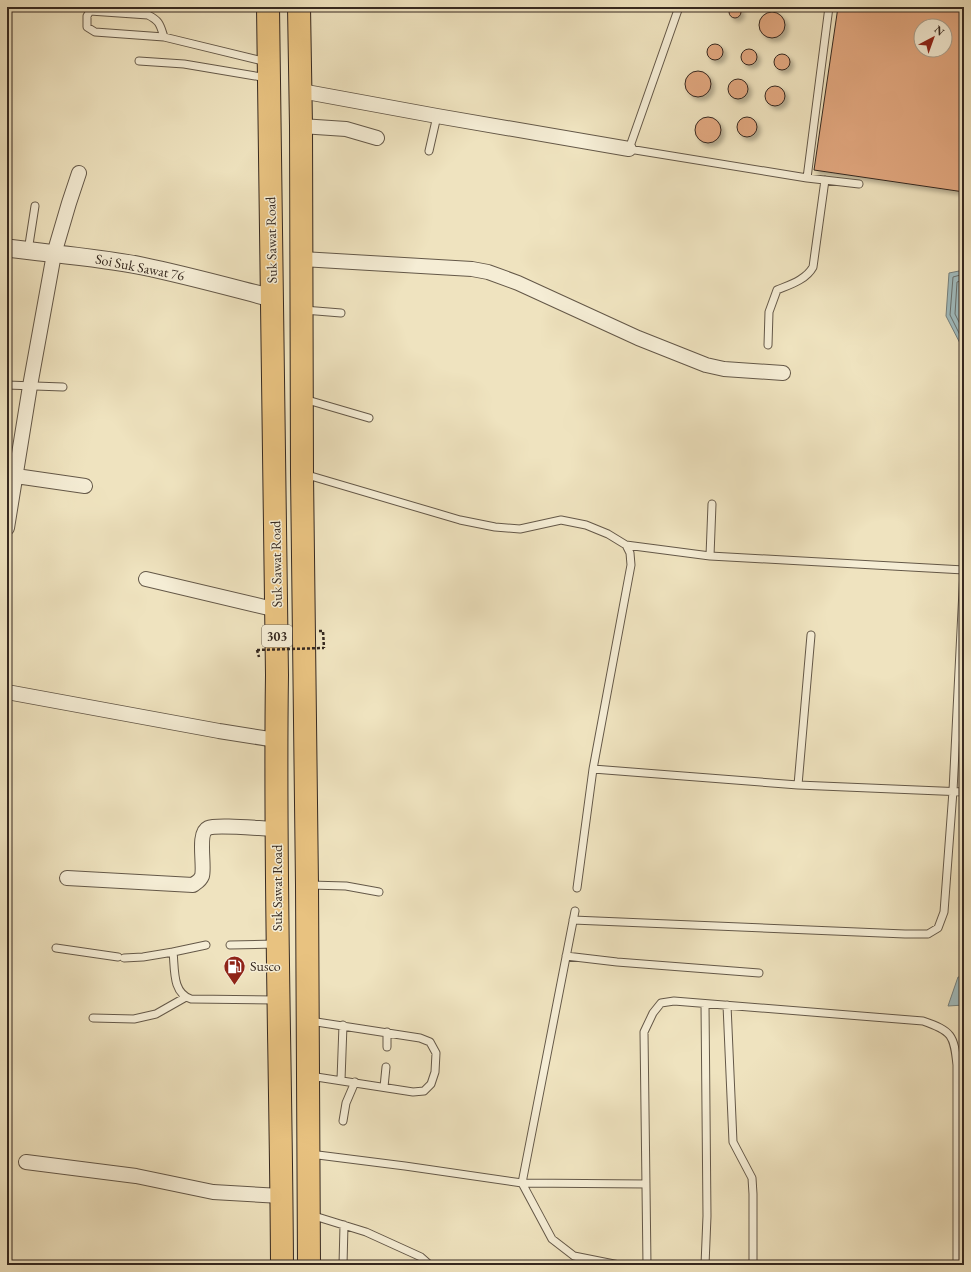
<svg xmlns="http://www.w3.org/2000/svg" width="971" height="1272" viewBox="0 0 971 1272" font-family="'EB Garamond',serif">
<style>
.water{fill:#a0bbbd;stroke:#76817e}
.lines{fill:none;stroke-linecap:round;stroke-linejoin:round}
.shore{stroke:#6b726e;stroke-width:1}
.building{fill:#e1a77f;stroke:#362920;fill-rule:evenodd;filter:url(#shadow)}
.service-casing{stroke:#645848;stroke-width:9}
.minor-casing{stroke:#645848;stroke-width:16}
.tertiary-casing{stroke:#645848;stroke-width:19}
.primary-casing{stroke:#362920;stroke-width:24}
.path{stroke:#362920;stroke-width:2.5;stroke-dasharray:3 2;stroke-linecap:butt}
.service{stroke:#f5edd5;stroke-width:7}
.minor{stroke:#f5edd5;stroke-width:14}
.tertiary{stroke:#f5edd5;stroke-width:17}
.primary{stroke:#e8c280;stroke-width:22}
.path-bridge{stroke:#362920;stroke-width:2.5;stroke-dasharray:3 2;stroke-linecap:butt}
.labels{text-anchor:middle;stroke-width:3;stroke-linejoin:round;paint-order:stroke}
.shield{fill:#f5edd5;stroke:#6f6456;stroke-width:1}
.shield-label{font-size:13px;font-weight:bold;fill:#362920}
.street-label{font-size:14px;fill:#362920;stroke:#f5edd5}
.poi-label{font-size:14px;fill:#362920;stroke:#f5edd5;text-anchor:start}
</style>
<defs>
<filter id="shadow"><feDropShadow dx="3.5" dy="3.5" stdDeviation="2" flood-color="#0004"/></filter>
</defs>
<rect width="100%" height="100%" fill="#efe3bf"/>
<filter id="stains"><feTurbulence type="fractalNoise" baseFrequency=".005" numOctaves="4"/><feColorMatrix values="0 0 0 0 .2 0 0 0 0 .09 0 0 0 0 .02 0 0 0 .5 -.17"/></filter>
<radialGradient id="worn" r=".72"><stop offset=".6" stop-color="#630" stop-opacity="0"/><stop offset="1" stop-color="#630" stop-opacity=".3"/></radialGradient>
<path class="water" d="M964 270V351L946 316 949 273Z
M958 977H964V1005L948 1006Z"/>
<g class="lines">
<path class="shore" d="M964 274 953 277 950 315 964 343
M964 280 957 282 955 314 964 332"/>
</g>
<path class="building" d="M729 12a6 6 0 1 1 12 0a6 6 0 1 1-12 0Z
M838 7H964V192L814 170ZM921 26H945V50H921Z
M759 25a13 13 0 1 1 26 0a13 13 0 1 1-26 0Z
M707 52a8 8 0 1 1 16 0a8 8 0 1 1-16 0Z
M741 57a8 8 0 1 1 16 0a8 8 0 1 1-16 0Z
M774 62a8 8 0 1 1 16 0a8 8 0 1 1-16 0Z
M685 84a13 13 0 1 1 26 0a13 13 0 1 1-26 0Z
M728 89a10 10 0 1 1 20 0a10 10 0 1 1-20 0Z
M765 96a10 10 0 1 1 20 0a10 10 0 1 1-20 0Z
M737 127a10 10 0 1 1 20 0a10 10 0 1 1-20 0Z
M695 130a13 13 0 1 1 26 0a13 13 0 1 1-26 0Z"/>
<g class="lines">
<defs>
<path id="service" d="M679 7 629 149 807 178 859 184
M164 37C160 25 160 21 148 15L90 11 87 16V27L95 32 164 37 267 62
M139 61 184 64 267 78
M429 151 437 116
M807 178 829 7
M28 251 35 206
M304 310 341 313
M768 345 769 312 777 290C789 285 806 280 813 267L825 180
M7 385 63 387
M304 399 369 418
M304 474 460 520 495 527 520 529 561 520 586 525 608 534 626 545 630 553 631 565 593 769 577 888
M626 545 710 556 964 570
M710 556 712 504
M593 769 798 785 964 792
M798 785 811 635
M310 885 346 886 379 892
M575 911 522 1183 646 1184
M573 920 905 934H928L938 928 944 912 953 791 964 570
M206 945 173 952C175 969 172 993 191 999L276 1000
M230 945 276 944
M56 948 118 957
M566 956 617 962 759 973
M124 958 143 957 173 952
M705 1004 707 1216 705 1265
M727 1005 733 1142 752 1178 753 1194V1265
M93 1018 134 1019 156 1014 186 997
M387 1032V1047
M310 1076 413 1092 424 1091 431 1084 435 1072 436 1053 430 1042 420 1038 310 1021
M341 1080 343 1025
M384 1087 386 1067
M343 1121 346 1103 355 1082
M310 1154 405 1166 522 1183 552 1239 574 1256 619 1265
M311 1215 366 1232 421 1257 430 1265
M343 1265 344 1225
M647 1265 644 1032 653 1013 661 1003 674 1001 923 1021C952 1031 954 1035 957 1065V1265"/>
<path id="minor" d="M301 91 437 116 629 149
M301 126 346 129 377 138
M302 259 472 269 488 272 518 283 638 338 706 365 724 369 783 373
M16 476 85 486
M7 528 30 386 54 254 69 203 79 173
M146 579 277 610
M7 692 219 731 276 740
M67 878 193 885C197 882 200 881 202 876 205 866 197 833 208 828 217 824 265 829 277 829
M26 1162 136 1176 213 1192 281 1196"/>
<path id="tertiary" d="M7 248C52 254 97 257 142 266 186 275 229 287 272 298"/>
<path id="primary" d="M268 7 277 675C274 871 281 1068 282 1265
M299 7 301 126 302 474 307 885 309 1265"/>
</defs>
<use href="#service" class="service-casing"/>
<use href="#minor" class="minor-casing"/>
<use href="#tertiary" class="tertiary-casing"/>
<use href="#primary" class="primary-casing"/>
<path class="path" d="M319 631H323L324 648
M257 650 259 657"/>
<use href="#service" class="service"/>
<use href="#minor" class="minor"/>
<use href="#tertiary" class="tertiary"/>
<use href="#primary" class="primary"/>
<path class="path-bridge" d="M257 650 324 648"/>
</g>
<defs>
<symbol id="fuel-pin" viewBox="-11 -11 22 30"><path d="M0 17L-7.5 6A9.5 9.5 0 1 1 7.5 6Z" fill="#8f2418" stroke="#f5edd5"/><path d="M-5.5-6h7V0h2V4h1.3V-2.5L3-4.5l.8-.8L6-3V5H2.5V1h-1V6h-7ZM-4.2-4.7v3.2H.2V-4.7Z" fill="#fff"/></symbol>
</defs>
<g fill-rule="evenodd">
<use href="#fuel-pin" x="222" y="954" width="25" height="34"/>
</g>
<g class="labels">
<rect class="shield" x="262" y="625" width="30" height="22" rx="3"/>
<g class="shield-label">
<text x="277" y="641">303</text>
</g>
<g class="street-label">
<text transform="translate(271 240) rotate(-91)" y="5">Suk Sawat Road</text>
<text transform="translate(140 267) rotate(11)" y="5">Soi Suk Sawat 76</text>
<text transform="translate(276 564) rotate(-91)" y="5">Suk Sawat Road</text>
<text transform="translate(277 888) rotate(-90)" y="5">Suk Sawat Road</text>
</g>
<g class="poi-label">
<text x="250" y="971">Susco</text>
</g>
</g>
<rect width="971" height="1272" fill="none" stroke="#efe3bf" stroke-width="24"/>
<rect x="8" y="8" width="955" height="1256" fill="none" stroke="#362920" stroke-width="2"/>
<rect x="12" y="12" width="947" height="1248" fill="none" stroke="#362920"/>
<g transform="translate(933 38) rotate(41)"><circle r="19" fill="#f5edd5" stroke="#a99f8d"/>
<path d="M0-3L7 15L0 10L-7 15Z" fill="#8f2418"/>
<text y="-6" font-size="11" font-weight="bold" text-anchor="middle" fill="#362920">N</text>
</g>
<rect width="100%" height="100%" filter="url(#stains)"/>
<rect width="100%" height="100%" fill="url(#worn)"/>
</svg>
